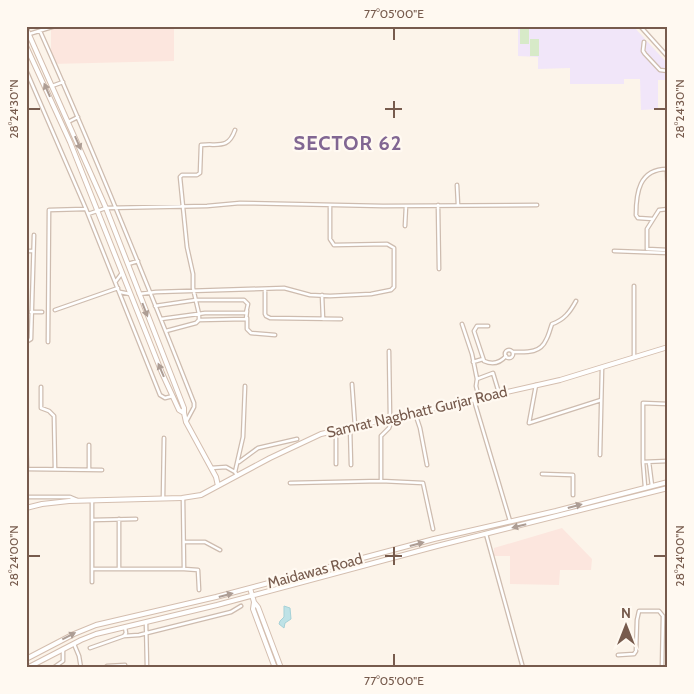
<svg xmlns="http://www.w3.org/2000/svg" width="694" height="694" viewBox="0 0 694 694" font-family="Cabin,sans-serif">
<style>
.commercial{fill:#fce6de}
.education{fill:#f1e6f9}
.green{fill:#d7eac8}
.water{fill:#bee2e6;stroke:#a5d1d7}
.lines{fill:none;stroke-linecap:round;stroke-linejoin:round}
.street-casing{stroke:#cebcaf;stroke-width:5}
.secondary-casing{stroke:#d4beaf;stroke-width:6}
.street{stroke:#fff;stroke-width:2.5}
.secondary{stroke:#fff;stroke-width:4}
.oneway{fill:#ad9d94}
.ticks{fill:none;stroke:#775b4d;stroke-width:2}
.labels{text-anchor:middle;stroke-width:4.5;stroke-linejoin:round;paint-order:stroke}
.street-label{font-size:15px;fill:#775b4d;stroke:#fff9f1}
.district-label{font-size:20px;font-weight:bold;letter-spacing:1px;fill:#816692;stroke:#fff9f1}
.neatline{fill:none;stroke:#775b4d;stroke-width:2}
.ticks-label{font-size:12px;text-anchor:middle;fill:#775b4d}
</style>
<rect width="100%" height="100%" fill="#fcf4ea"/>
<path class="commercial" d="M51 26H174V61L51 64Z
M562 528 592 559 591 570H560L559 585 510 584V556H494V548Z"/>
<path class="education" d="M540 26H633L668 64V80H658V109L641 110 640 79H624V84H570V68L538 69V57L518 56V28H539Z"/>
<path class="green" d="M520 29H529V44H520Z
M530 39H539V56H530Z"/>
<path class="water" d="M284 606 290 608 291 619 285 623 284 628 279 624 280 621 284 617Z"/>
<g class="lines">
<defs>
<path id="street" d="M640 26 668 57
M40 31C95 154 145 278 194 403V407L186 422
M26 35 55 26
M644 42 643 51 645 54 660 70 668 71
M26 70 86 209 160 395 165 398 173 396
M52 86 63 82
M68 122 78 117
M457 185 458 205
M438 205 439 269
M668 209 659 210 647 229V249L668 250
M88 214 106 208 207 206 240 203 383 206 537 205
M653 219 638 218 636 215C636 193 639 169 667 169L668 196
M405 226 406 206
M26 251H33
M614 251 668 253
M128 264 138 261
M116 281 122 273
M265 289V314L266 316 270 318 341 319
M120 292 130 294
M139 294 156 292 284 288 310 295 330 296 371 294 391 290 394 287V248L387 244 334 245 330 239V205
M322 295 323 319
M155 306 196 300H244L248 304 246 313H205L161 319
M55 310 118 288
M31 312H42
M247 318V329L251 333 275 335
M199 320 246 319 247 311
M462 324 472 354 477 379 493 373 499 393
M488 326H477L474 331 484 361C493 365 500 363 506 356
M166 331 196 323 199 320V314L193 288V274L187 247 180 177 182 175H197L200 173 201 145C218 143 228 150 235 130
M26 342 31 339 34 235
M48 342 49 210 85 209
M505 354a4 4 0 1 1 8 0a4 4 0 1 1-8 0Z
M389 351 390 418
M513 352C525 352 540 354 546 340 549 335 550 329 552 324 564 320 570 312 576 301
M634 357V286
M473 362 483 359
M477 379 476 386 479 398
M352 384 355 426
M536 385 529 423 601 400
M41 387V408L49 411 54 416 55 469
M474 400 510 521
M415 413 420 428 427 465
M350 427 351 465
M336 431V464
M26 439 27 469
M600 455 602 368
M239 462 258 448 297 439
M643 462 668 461
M649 462 652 486
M211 468 226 467 235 472
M26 469 102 470
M89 470V445
M542 474 573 475V495
M237 475 235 472 243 437 245 386
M381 481 423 483 433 529
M290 483 381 481V436L389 428 393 418
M645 487 643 462V403L668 404
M26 497H70L77 500
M163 498 164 438
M183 498 184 569 198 570 199 590
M92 501V582
M119 519V569
M92 520 136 519
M486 534 523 668
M184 542H205L220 550
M92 569H184
M146 622 147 668
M124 636 139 635 231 612 241 606
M74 644 79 656 81 668
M90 648 124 636 126 633 125 627
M618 655 634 654 636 651 637 620 639 611H659L663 616 662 668
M53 668 63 661V649
M105 668 107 666 125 665"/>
<path id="secondary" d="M26 28 106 208 184 408V413L186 422 216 477 218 486
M26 46 70 142 162 373 179 410 184 413
M26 508 42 504 69 501 182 498 201 495 270 458 321 434 560 380 668 347
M250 588 254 602 258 607 281 668
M254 602 253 609 275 668
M26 659 74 634 96 625 216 597 434 539 556 511 668 482
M27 668 81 640 96 634 217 605 437 546 668 488"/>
</defs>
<use href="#street" class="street-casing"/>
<use href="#secondary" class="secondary-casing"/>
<use href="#street" class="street"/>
<use href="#secondary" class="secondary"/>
</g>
<defs><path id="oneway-solid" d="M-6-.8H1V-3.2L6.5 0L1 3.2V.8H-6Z" transform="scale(1.25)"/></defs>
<g class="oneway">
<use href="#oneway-solid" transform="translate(47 90) rotate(-114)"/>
<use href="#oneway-solid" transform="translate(78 143) rotate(66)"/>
<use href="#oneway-solid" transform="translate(145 310) rotate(69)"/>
<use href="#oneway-solid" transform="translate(161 370) rotate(-113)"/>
<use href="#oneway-solid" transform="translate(575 506) rotate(-15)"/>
<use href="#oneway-solid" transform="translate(519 526) rotate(166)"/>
<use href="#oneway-solid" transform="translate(417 544) rotate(-15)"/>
<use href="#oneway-solid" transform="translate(226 595) rotate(-15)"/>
<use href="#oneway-solid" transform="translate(69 636) rotate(-27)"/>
</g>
<path class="ticks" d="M394 28V40M394 101V118M28 109H40M385 109H402M654 109H666M394 547V565M28 556H40M385 556H402M654 556H666M394 654V666"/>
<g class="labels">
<g class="street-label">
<text transform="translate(417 412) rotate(-13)" y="5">Samrat Nagbhatt Gurjar Road</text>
<text transform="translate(315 571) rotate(-15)" y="5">Maidawas Road</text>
</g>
<g class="district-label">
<text x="348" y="150">SECTOR 62</text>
</g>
</g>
<rect width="694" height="694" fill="none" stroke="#fff9f1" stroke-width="55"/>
<g transform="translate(626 626)" stroke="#fff9f1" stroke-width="4" paint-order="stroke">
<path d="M0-4L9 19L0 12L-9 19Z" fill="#775b4d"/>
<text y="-8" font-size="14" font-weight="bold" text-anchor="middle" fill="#775b4d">N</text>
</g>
<rect x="28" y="28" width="638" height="638" class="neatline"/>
<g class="ticks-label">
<text x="394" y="18">77°05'00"E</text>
<text transform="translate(14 109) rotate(-90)" y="4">28°24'30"N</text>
<text transform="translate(680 109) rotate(-90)" y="4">28°24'30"N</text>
<text transform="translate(14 556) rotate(-90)" y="4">28°24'00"N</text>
<text transform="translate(680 556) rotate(-90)" y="4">28°24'00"N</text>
<text x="394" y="685">77°05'00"E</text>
</g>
</svg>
